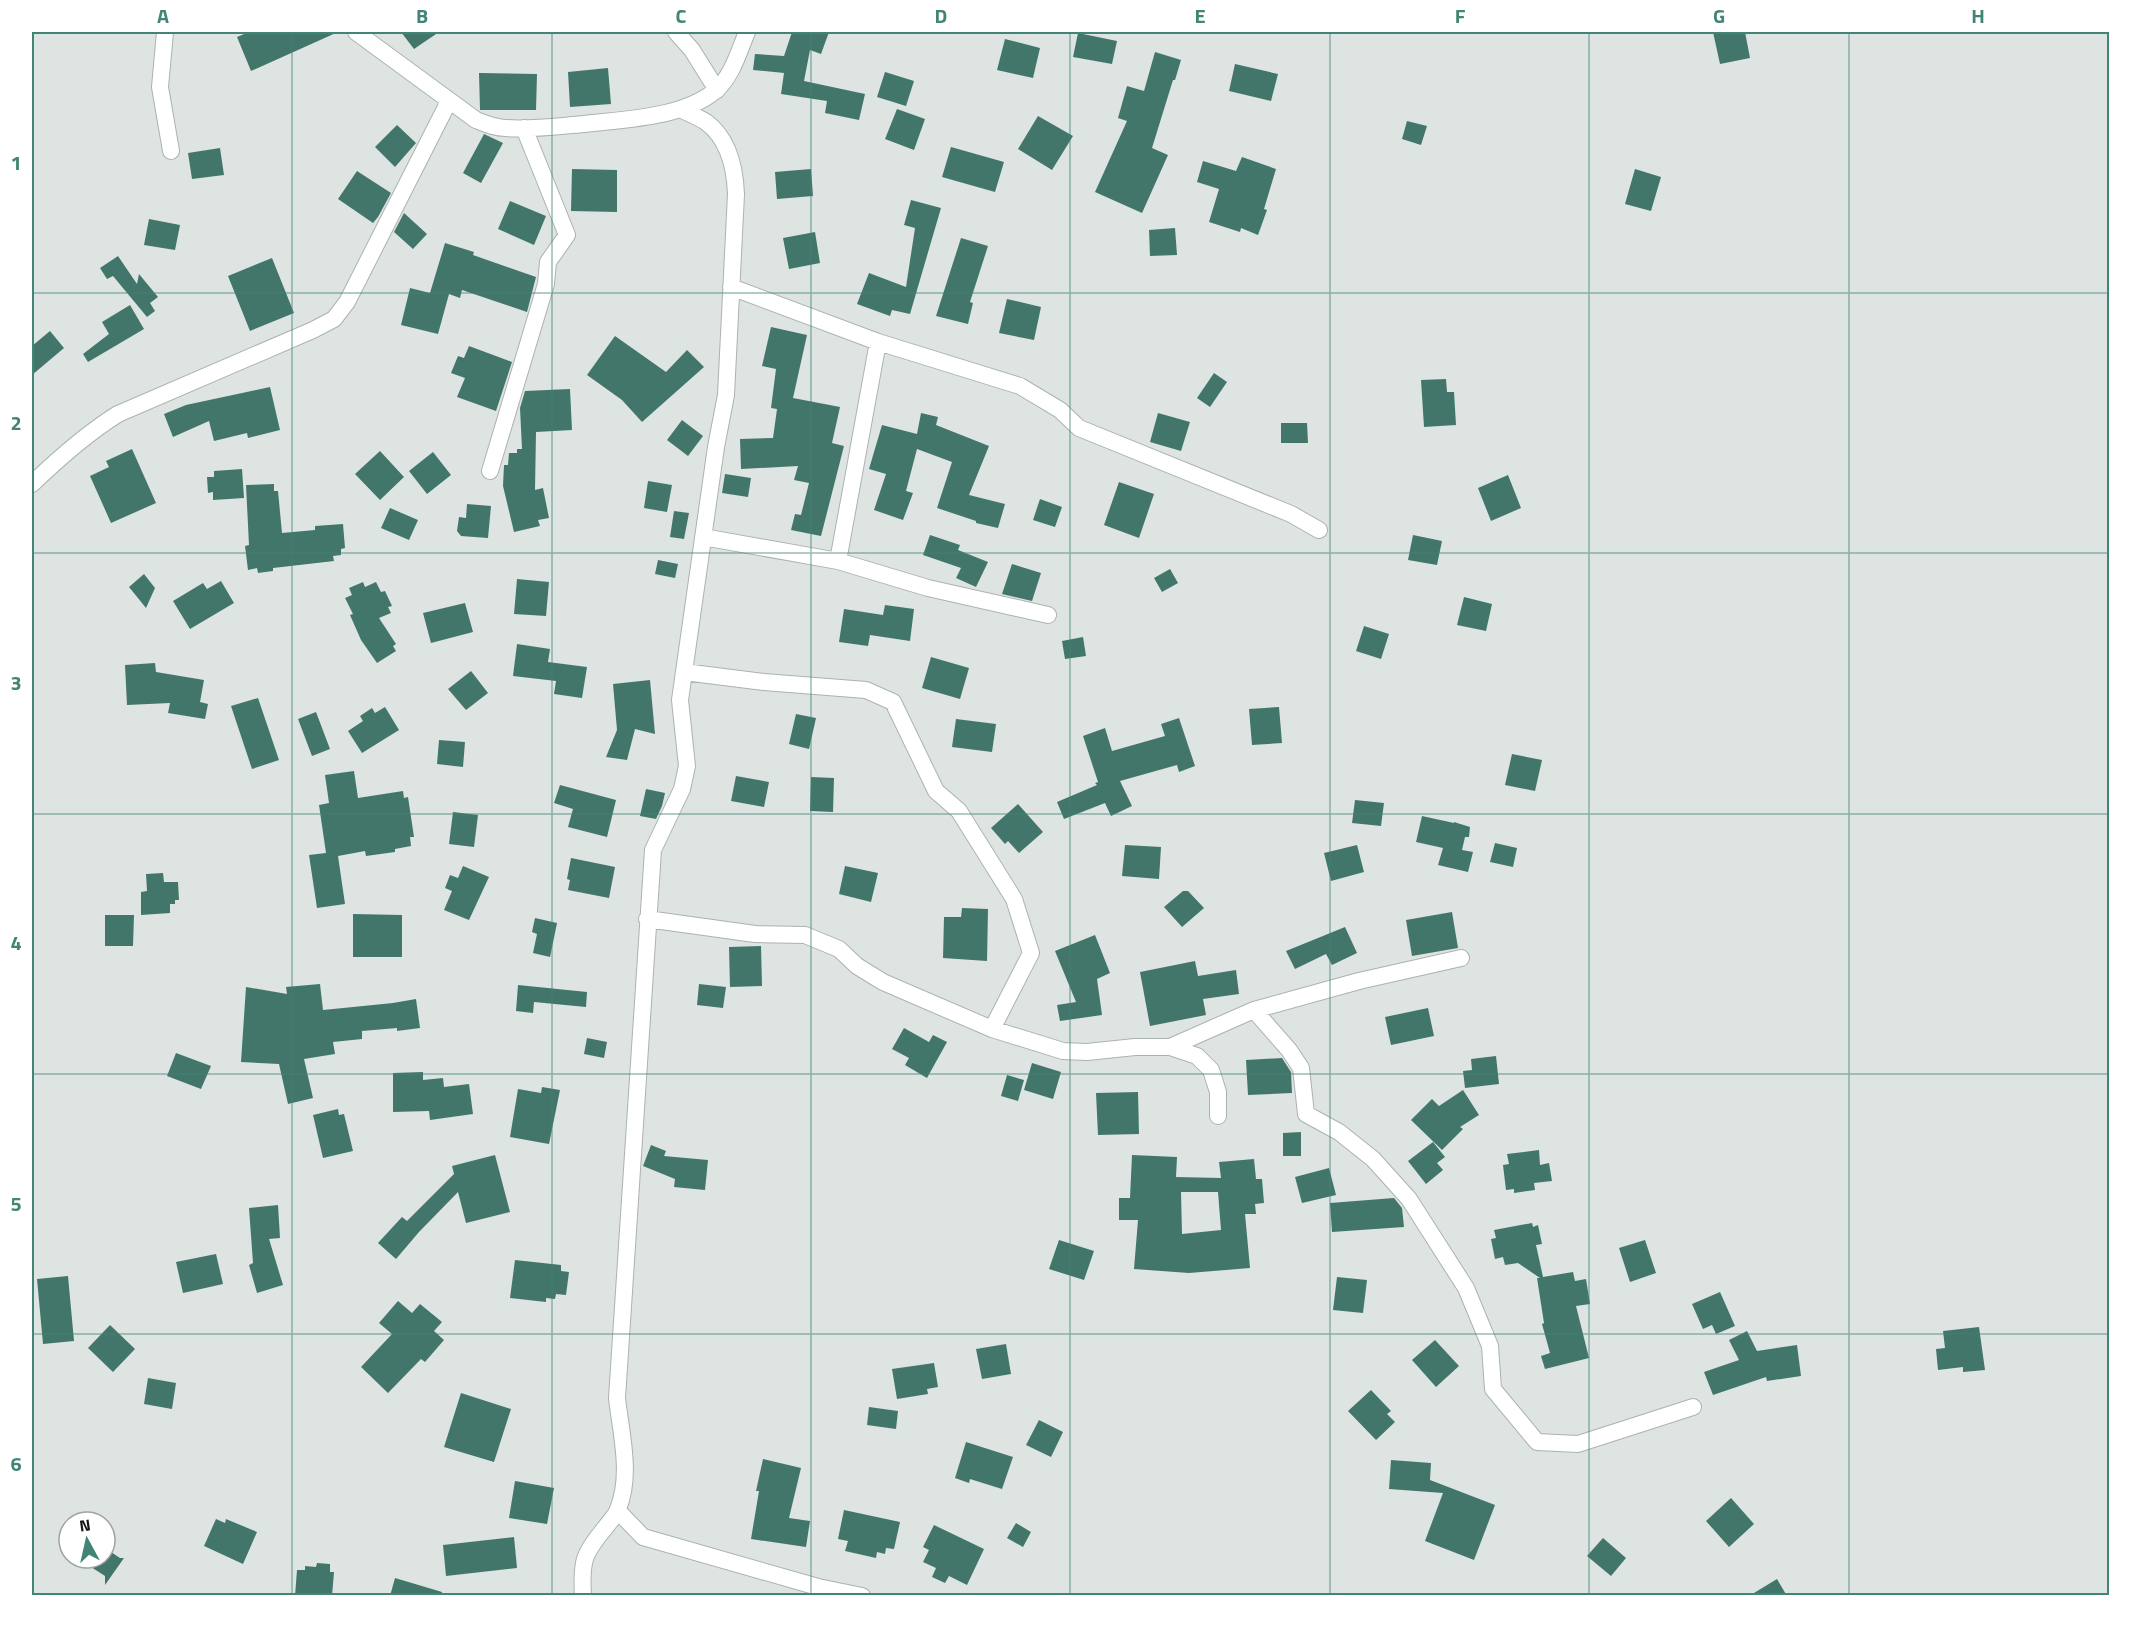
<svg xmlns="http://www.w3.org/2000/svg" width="2141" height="1627" viewBox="0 0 2141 1627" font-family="'Titillium Web',sans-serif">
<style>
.building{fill:#43766a;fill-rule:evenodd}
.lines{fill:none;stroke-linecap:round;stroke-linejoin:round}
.street-casing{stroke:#acb2b0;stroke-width:18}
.street{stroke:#fff;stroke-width:16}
.grid{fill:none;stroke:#428475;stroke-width:1.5;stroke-opacity:0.55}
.neatline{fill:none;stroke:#428475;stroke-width:2}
.grid-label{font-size:20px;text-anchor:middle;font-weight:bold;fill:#428475}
</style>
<rect width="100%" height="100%" fill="#dde4e2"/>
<path class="building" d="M249 32H338L251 71 237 37Z
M401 32H439L414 49Z
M792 32H829L821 54 810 50 804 81 865 94 859 120 825 113 827 101 781 94 784 73 753 70 755 54 784 56Z
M1713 32H1745L1750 58 1720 64Z
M1078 33 1117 41 1112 64 1073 57Z
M1005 39 1040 48 1033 78 997 70Z
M1155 52 1181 60 1175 80H1173L1152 148 1168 155 1142 213 1095 192 1127 121 1118 118 1127 86 1144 91Z
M1235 64 1278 74 1271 101 1229 91Z
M608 68 611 104 570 107 568 72Z
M885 72 914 81 906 106 877 97Z
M479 73 537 74 536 110H480Z
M897 109 925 119 914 150 885 139Z
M1038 116 1073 136 1052 170 1018 149Z
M1407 121 1427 126 1421 145 1402 139Z
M397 125 416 143 395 167 375 147Z
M484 134 503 143 481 183 463 173Z
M951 147 1004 162 995 192 942 177Z
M220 148 224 175 192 179 188 153Z
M1242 157 1276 169 1264 209 1267 210 1258 235 1241 228 1240 232 1209 222 1219 189 1197 182 1203 161 1236 171Z
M572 169 617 170V212L571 211Z
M811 169 813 196 777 199 775 172Z
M1635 169 1661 177 1651 211 1625 204Z
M357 171 391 193 378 217 373 223 338 199Z
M911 200 941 208 910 314 892 310 890 316 857 304 869 273 906 287 915 228 904 225Z
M510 201 546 216 534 245 498 229Z
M404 213 427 234 413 249 394 232Z
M149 219 180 225 175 250 144 245Z
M1175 228 1177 255 1150 256 1149 230Z
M815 232 820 263 789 269 783 238Z
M961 238 988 246 970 302 973 303 968 324 936 316Z
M445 243 474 252 473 255 536 277 527 312 462 290 460 298 449 294 438 334 401 325 410 288 430 293Z
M118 256 137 284 139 274 158 297 150 303 155 311 147 317 113 276 107 279 100 268Z
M272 258 294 313 250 331 228 276Z
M1007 299 1041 307 1034 340 999 333Z
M130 305 144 329 88 362 83 354 109 334 102 322Z
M771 327 807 335 793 398 840 407 832 443 844 446 821 536 791 530 795 514 801 515 809 483 794 480 798 466 741 469 740 439 773 438 777 409 771 408 776 369 762 366Z
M50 331 64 348 32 375V346Z
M615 336 666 372 687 350 704 367 642 422 622 400 587 375Z
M469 346 512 362 496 411 457 397 465 378 451 373 458 356 464 358Z
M1214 373 1227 382 1210 407 1197 398Z
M1446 379 1447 392H1454L1456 425 1424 427 1421 380Z
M270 387 280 430 248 438 247 433 214 441 209 421 173 437 164 414 186 405Z
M570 389 572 430 536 432 535 490 543 488 549 518 538 520 540 526 514 532 503 486 504 465H508L509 453H517V449H522L520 408 525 391Z
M921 413 938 417 936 425 989 446 969 495 1005 504 998 528 976 523V521L937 508 952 462 917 449 906 491 913 493 903 520 874 510 886 474 869 469 882 425 917 434Z
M1158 413 1190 422 1181 451 1150 442Z
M682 420 703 436 688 456 667 440Z
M1281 423H1307L1308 443H1281Z
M132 449 156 503 111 523 90 476 109 467 106 461Z
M380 451 404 477 380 500 355 474Z
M433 452 451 475 427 494 409 471Z
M242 469 244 498 213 500V492L208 493 207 477H214V471Z
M725 474 751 478 748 497 722 493Z
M1508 475 1521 508 1491 521 1478 488Z
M648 481 672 485 667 512 644 508Z
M1119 482 1154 494 1139 538 1104 525Z
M274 484V491H278L282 533 315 530V526L343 524 345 548 341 549V555L333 556 334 561 273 568V571L258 573 257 568 248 570 245 546 249 545 246 485Z
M1040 499 1062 507 1055 527 1033 520Z
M467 504 491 506 488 538 461 536 457 531 459 517 466 518Z
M390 508 418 520 409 540 381 528Z
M674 511 689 513 684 539 670 537Z
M930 535 960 545 958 550 988 562 976 587 956 578 961 568 923 555Z
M1413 535 1442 541 1437 565 1408 560Z
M658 560 678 564 675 578 655 574Z
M1012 564 1041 573 1032 601 1002 594Z
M1170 569 1178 583 1162 592 1154 578Z
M144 574 155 588 146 608 129 587Z
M517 579 549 582 546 616 514 614Z
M221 581 234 603 190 629 173 601 203 583 207 589Z
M363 582 365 587 376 582 381 592 385 591 392 606 388 607 391 613 379 618 396 644 393 646 396 651 377 663 361 640 350 615 353 614 345 598 352 595 349 588Z
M1464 597 1492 604 1486 631 1457 625Z
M465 603 473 632 431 643 423 613Z
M885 605 914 609 910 641 870 635 868 646 839 642 844 609 883 615Z
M1364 626 1389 634 1381 659 1356 651Z
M1083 637 1086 656 1065 659 1062 641Z
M517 644 550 649 548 662 587 667 582 698 554 694 556 681 513 676Z
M931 657 969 668 960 699 922 688Z
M155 663 156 672 204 680 200 702 208 704 205 719 168 713 170 703 127 705 125 665Z
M471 671 488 693 466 710 448 689Z
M650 680 655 734 635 729 627 760 606 757 617 730 613 684Z
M258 698 279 760 252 769 231 706Z
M385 707 399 730 362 753 348 731 363 721 360 716 372 708 375 713Z
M1279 707 1282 743 1252 745 1249 709Z
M316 712 330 749 312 756 298 719Z
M796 714 816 718 809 749 789 744Z
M1179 718 1195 766 1179 772 1177 765 1120 781 1132 806 1111 816 1105 803 1064 819 1057 802 1097 785 1095 783 1098 782 1083 736 1105 728 1112 751 1165 736 1161 724Z
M956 719 996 724 992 752 952 747Z
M439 740 465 742 463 767 437 764Z
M1512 754 1542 760 1535 791 1505 785Z
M354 771 358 798 403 791 404 798 408 797 414 837H410L411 846 395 849V852L366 856 365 851 338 856 345 904 317 908 309 855 326 853 319 805 329 803 325 775Z
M736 776 769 782 764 807 731 801Z
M811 777 834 778 833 812 810 811Z
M560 785 616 800 607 837 568 827 573 809 554 803Z
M646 789 665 793 662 806 656 819 640 816Z
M1355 800 1384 803 1381 826 1352 823Z
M1018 804 1043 832 1019 853 1008 841 1005 844 991 828Z
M453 812 478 815 474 847 449 844Z
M1422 816 1454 823V822L1470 827 1469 837H1465L1462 850 1473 852 1468 872 1438 865 1443 848 1416 842Z
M1495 843 1517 848 1513 867 1490 862Z
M1125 845 1161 847 1159 879 1122 876Z
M1357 845 1364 872 1331 881 1324 853Z
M571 858 615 867 609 898 568 890 570 880 567 879Z
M463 866 489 877 469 920 444 910 452 891 445 888 450 875 458 878Z
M845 866 878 873 871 902 839 894Z
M163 873 164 882H178L179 900H175V904H170V913L141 915V892L147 891 146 874Z
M1183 891H1188L1204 908 1182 927 1164 907Z
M962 908 988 909 987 961 943 958 944 917H961Z
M1452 912 1458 948 1412 956 1406 920Z
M353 914 402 915V957H353Z
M105 915H134L133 946H105Z
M535 918 557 923 550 957 533 953 537 934 532 932Z
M1345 927 1357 953 1332 965 1326 954 1295 969 1286 951Z
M1095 935 1110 973 1097 979 1102 1015 1060 1021 1057 1005 1076 1002 1055 951Z
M761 946 762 986 730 987 729 947Z
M1195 961 1198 976 1236 970 1239 994 1203 999 1206 1015 1150 1026 1140 972Z
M320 984 323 1010 393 1003 416 999 420 1028 397 1031V1028L362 1031V1039L333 1042 335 1054 304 1059 313 1098 288 1104 279 1064 241 1062 246 987 287 994 286 987Z
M699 984 726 987 723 1008 697 1005Z
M518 985 587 992 586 1007 534 1002 533 1013 516 1011Z
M1428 1008 1434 1036 1391 1045 1385 1017Z
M904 1028 929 1042 933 1035 947 1042 927 1078 905 1065 909 1058 892 1049Z
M587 1038 607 1042 604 1058 584 1054Z
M176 1053 211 1066 201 1089 167 1076Z
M1496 1056 1499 1084 1465 1088 1463 1071 1472 1070 1471 1059Z
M1282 1058 1291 1072 1292 1093 1248 1095 1246 1060Z
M1032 1063 1061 1072 1053 1099 1024 1090Z
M423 1072V1080L443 1078 444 1087 469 1084 473 1114 430 1120 429 1111 393 1112V1073Z
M1007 1075 1024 1080 1018 1101 1001 1096Z
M542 1087 560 1090 549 1144 510 1137 518 1089 541 1093Z
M1463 1090 1479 1115 1460 1127 1463 1129 1442 1150 1411 1120 1432 1099 1439 1106Z
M1138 1092 1139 1134 1098 1135 1096 1093Z
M338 1109 339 1115 344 1114 353 1151 323 1158 313 1115Z
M1301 1132V1156H1283V1133Z
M1433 1142 1445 1157 1437 1163 1443 1170 1426 1184 1408 1161Z
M651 1145 666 1151 664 1156 708 1160 705 1190 674 1187 675 1179 643 1166Z
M1539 1150 1540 1165 1549 1163 1552 1181 1534 1183 1535 1190 1514 1193V1189L1506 1190 1503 1165 1509 1164 1507 1154Z
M495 1155 510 1212 466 1223 458 1192 419 1232 396 1259 378 1243 402 1217 407 1221 454 1174 452 1166Z
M1132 1155 1177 1157 1176 1177 1221 1178 1219 1162 1254 1159 1256 1179H1262L1264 1203 1255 1204 1256 1214H1245L1250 1268 1189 1273 1134 1269 1138 1220H1119V1198H1130ZM1181 1192H1218L1221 1230 1182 1234Z
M1329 1168 1336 1195 1302 1203 1295 1177Z
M1394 1198 1402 1208 1404 1227 1332 1232 1330 1203Z
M278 1205 280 1238 269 1239 283 1285 257 1293 249 1265 253 1263 249 1208Z
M1532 1223 1533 1227 1538 1225 1542 1244 1536 1245 1543 1277 1573 1272 1575 1281 1586 1279 1590 1304 1576 1306 1589 1358 1545 1369 1541 1356 1550 1353 1542 1324 1544 1323 1537 1278H1540L1518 1263 1505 1265 1503 1257 1495 1259 1491 1239 1496 1238 1494 1230Z
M1059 1240 1094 1251 1084 1280 1049 1269Z
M1645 1240 1656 1273 1630 1282 1619 1248Z
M216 1254 223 1284 183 1293 176 1262Z
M515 1260 561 1265V1271L569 1272 566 1295 556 1294 555 1299 546 1298V1302L510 1298Z
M68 1276 74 1341 43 1344 37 1279Z
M1337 1277 1367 1280 1363 1313 1333 1310Z
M1720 1292 1735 1326 1716 1334 1712 1325 1703 1329 1692 1304Z
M398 1301 412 1313 420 1304 442 1322 434 1331 444 1340 425 1362 421 1359 388 1393 361 1367 392 1334 379 1323Z
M110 1325 135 1349 113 1372 88 1348Z
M1979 1327 1985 1370 1963 1372V1367L1938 1370 1936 1349 1945 1348 1943 1331Z
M1747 1331 1757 1351 1797 1345 1801 1376 1767 1381 1766 1377 1713 1395 1704 1372 1739 1360 1729 1340Z
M1435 1340 1459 1366 1436 1387 1412 1360Z
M1006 1344 1011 1374 982 1379 976 1349Z
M934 1363 938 1387 927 1389 928 1394 897 1399 892 1369Z
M148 1378 176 1383 172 1409 144 1404Z
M1371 1390 1391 1411 1387 1414 1395 1422 1376 1440 1348 1411Z
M461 1393 511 1409 494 1462 444 1447Z
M869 1407 898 1411 896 1429 867 1425Z
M1039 1420 1063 1432 1051 1457 1026 1445Z
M966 1442 1013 1457 1002 1489 970 1479 969 1483 955 1478Z
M763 1459 801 1468 789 1518 810 1521 806 1547 751 1539 759 1491H756Z
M1391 1460 1431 1463 1430 1480 1495 1505 1474 1560 1425 1541 1443 1493 1389 1489Z
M515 1481 554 1488 547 1524 509 1518Z
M1731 1498 1754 1524 1729 1547 1706 1521Z
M844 1510 900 1522 894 1549 886 1548 885 1554 877 1552 876 1558 845 1551 848 1541 838 1539Z
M216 1519 225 1523 226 1519 257 1532 243 1564 204 1546Z
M1016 1523 1031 1532 1023 1547 1007 1538Z
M934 1525 984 1549 967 1585 949 1576 945 1583 932 1577 936 1568 923 1562 929 1550 923 1547Z
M514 1537 517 1568 446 1576 443 1545Z
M1603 1538 1626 1558 1611 1576 1587 1556Z
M105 1548 120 1558H124L105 1585V1576L77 1558H105Z
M317 1563 330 1564V1572H334L332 1596H295L297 1570H305V1566L316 1567Z
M395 1578 442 1592V1596H390Z
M1777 1579 1787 1596H1749Z"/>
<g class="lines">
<defs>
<path id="street" d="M165 32 160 87 171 151
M356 32 476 120C486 124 495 128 506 128 532 130 559 126 584 124 625 119 682 118 715 91 732 77 739 51 747 32
M676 32 692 50 717 90
M731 287 878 342 1020 386 1060 410 1079 428 1291 514 1319 530
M490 471 546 284 548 262 567 235 524 128
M32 484C59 458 86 434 118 414L313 330 334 319 347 302 449 101
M703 537 838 561 928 588 1048 615
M838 561 878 342
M684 672 764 682 866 690 893 702 936 791 959 811 1014 899 1031 953 992 1029
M647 919 755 934 805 935 839 949 857 966 883 982 992 1029 1063 1051 1087 1052 1135 1047H1170L1197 1056 1211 1070 1218 1092V1116
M1254 1010 1289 1050 1301 1068 1306 1114 1339 1132 1373 1159 1409 1199 1466 1288 1490 1346 1493 1389 1537 1442 1578 1444 1693 1407
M1170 1047 1254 1010 1359 981 1461 958
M618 1511 643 1537 818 1587 862 1596
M583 1596C581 1562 583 1554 605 1528 609 1522 616 1516 618 1509 632 1475 621 1434 617 1398L653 850 682 789 687 766 680 700 716 447 726 395 736 194C735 168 729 139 706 122 698 117 688 113 680 109"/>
</defs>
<use href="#street" class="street-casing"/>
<use href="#street" class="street"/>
</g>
<path class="grid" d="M292 32V1596M552 32V1596M811 32V1596M1070 32V1596M1330 32V1596M1589 32V1596M1849 32V1596M32 293H2110M32 553H2110M32 814H2110M32 1074H2110M32 1334H2110"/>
<rect width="2141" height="1627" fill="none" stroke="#ffffff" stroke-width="66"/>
<g transform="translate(87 1540) rotate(352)"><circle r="28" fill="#ffffff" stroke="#a1a2a1" stroke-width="1.5"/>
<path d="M0-4.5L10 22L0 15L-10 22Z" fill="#428475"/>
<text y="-9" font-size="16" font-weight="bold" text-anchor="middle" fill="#141615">N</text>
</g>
<rect x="33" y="33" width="2075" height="1561" class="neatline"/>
<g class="grid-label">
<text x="163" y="23">A</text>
<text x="422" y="23">B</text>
<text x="681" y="23">C</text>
<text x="941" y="23">D</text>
<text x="1200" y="23">E</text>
<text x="1460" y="23">F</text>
<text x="1719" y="23">G</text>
<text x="1978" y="23">H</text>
<text x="16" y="170">1</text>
<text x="16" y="430">2</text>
<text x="16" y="690">3</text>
<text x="16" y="950">4</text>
<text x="16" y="1211">5</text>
<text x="16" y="1471">6</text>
</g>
</svg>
